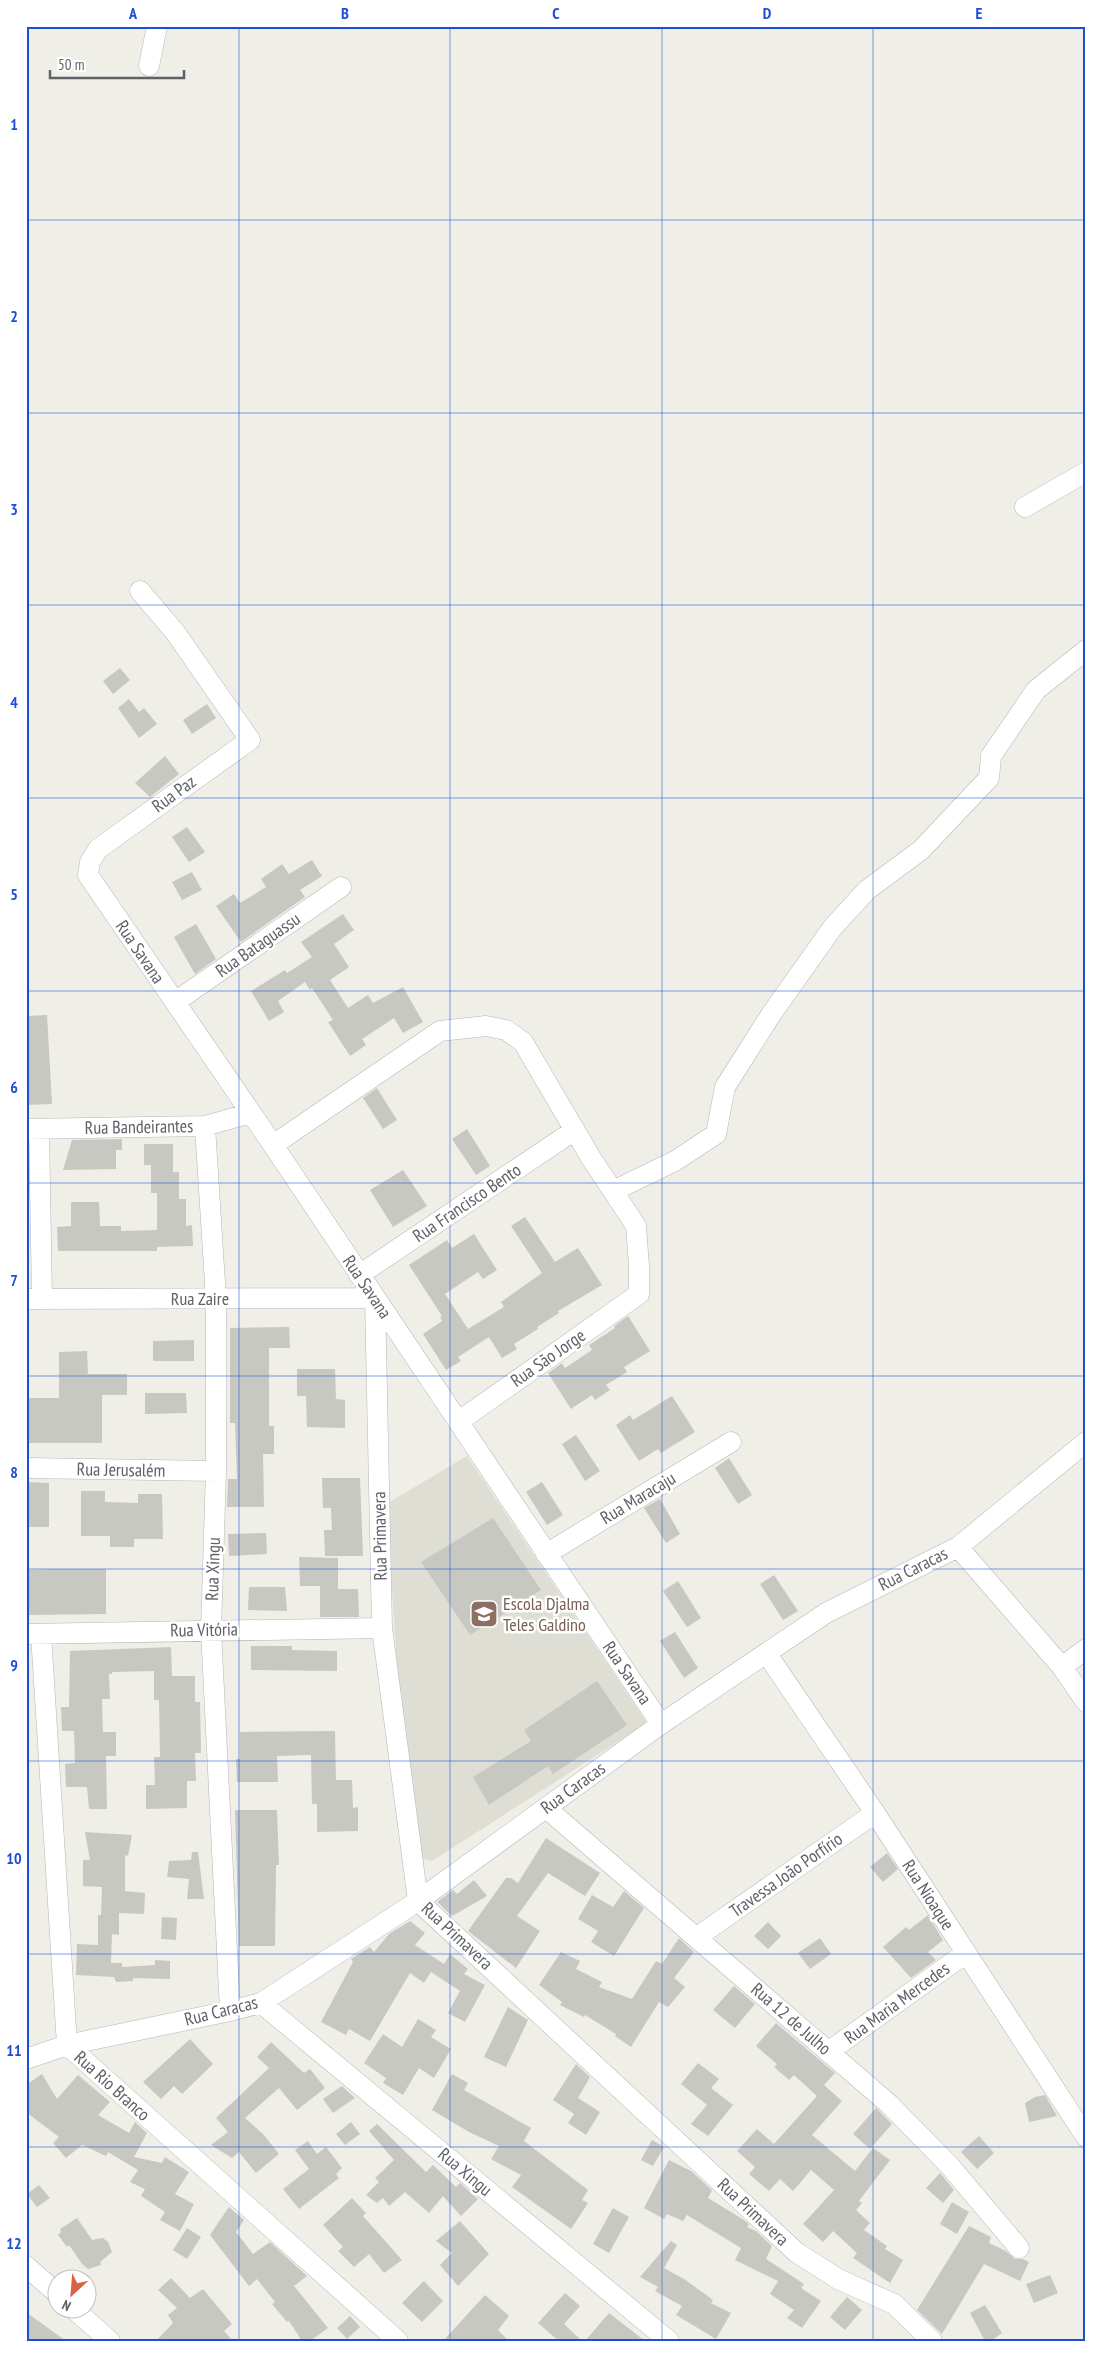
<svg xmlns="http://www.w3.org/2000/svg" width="1112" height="2367" viewBox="0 0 1112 2367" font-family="'PT Sans Narrow',sans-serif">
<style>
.education{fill:#dfded5}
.building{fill:#c8c8c2}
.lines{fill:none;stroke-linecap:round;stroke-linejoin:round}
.minor-casing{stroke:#b4b6ba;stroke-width:21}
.minor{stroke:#fff;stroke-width:20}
.grid{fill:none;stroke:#1d4ed8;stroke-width:1;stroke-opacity:0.55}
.labels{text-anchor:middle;stroke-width:5;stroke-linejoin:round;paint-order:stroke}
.street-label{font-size:18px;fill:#5f6166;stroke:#fff}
.education-label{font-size:18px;fill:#785e54;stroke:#fff;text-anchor:start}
.neatline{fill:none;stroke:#1d4ed8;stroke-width:2}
.grid-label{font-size:16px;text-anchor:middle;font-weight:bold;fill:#1d4ed8}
</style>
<rect width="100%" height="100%" fill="#efeee7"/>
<path class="education" d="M467 1456 647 1723 432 1861 410 1856 386 1504Z"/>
<path class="building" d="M120 668 130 680 113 694 103 681Z
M129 699 139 712 144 708 157 724 139 738 118 708Z
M207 704 216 718 192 734 183 720Z
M165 756 179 774 150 797 135 783Z
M187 827 205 852 189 862 172 837Z
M312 860 322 876 300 890 305 897 241 942 216 906 234 894 240 903 266 887 261 879 282 864 289 874Z
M192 872 202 890 182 900 172 882Z
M343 914 354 930 334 944 349 967 330 980 348 1008 368 995 373 1003 403 987 423 1022 403 1033 394 1018 362 1039 366 1045 350 1056 328 1022 333 1020 312 988 310 990 305 982 278 1001 284 1012 269 1021 251 991 285 970 287 973 312 957 301 942Z
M196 924 216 959 195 974 174 937Z
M47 1015 52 1104 26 1105V1016Z
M377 1088 397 1120 383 1129 363 1098Z
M467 1129 490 1166 476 1175 452 1139Z
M122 1139V1150H116V1169L63 1170 72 1140Z
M144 1144H173V1172H179V1199H186V1226L192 1225 193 1246 157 1247V1251H58L57 1227 71 1226V1202H99L100 1226H121V1231L157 1230V1193H151V1165H144Z
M403 1170 427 1206 393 1227 370 1190Z
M525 1217 555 1262 578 1248 602 1285 558 1311 559 1313 537 1327 538 1329 514 1344 517 1349 502 1358 489 1337 458 1357 461 1361 446 1370 423 1334 442 1321 440 1317 442 1316 409 1265 447 1240 452 1248 474 1234 497 1270 483 1279 478 1272 445 1294 468 1329 504 1307 501 1302 542 1273 511 1226Z
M628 1316 650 1351 624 1367 627 1372 606 1385 610 1390 595 1400 592 1395 571 1409 548 1373 562 1363 565 1368 592 1350 589 1345 615 1328 614 1326Z
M289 1327 290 1348H269V1426H274V1454H263L264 1507H227L228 1479H237L235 1423H230V1328Z
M194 1340V1361H153V1341Z
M87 1351 88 1374H127V1395H102V1443H28V1398H59V1352Z
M297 1369H335L336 1399 345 1400V1428L307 1427 306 1396H297Z
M145 1393H186L187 1413 145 1414Z
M672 1396 695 1432 661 1453 658 1449 639 1461 616 1425 630 1415 633 1420Z
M576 1435 600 1471 585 1481 562 1444Z
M729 1458 752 1495 738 1504 715 1468Z
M322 1478H360L363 1556H325L324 1530H332L331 1508H323Z
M26 1482 49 1483V1527H26Z
M542 1482 563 1515 547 1525 526 1492Z
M81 1491H105V1502L138 1503V1494H162L163 1539H134V1547H110V1536H81Z
M660 1499 680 1534 666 1543 644 1508Z
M493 1518 541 1590 470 1635 421 1562Z
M266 1533 267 1554 229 1556 228 1534Z
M299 1557 338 1558V1589H358L359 1617H320V1586H300Z
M55 1569H106V1614L29 1615V1570Z
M774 1575 798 1611 783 1620 760 1584Z
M678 1581 701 1618 687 1627 663 1591Z
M249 1587H285L287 1611 248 1610Z
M675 1632 698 1668 684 1678 660 1641Z
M251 1646H292V1650L337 1651V1671L251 1670Z
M171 1647 172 1676H195V1702H200L201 1753H195L196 1781H187V1808L146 1809V1785H155L154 1757H160L159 1700H154V1671L112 1672V1674H109L110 1699H102L103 1732H116V1756H106L107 1809H89L87 1787H66L65 1764 75 1763 74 1731H62L61 1707H69L70 1651Z
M597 1681 627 1725 553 1774 548 1766 489 1805 473 1777 531 1741 524 1730Z
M335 1731 336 1780H352L353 1808 358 1807V1831L317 1832V1804H312L311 1755 277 1756 278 1782H237L236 1759H240V1732Z
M235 1810H277L279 1865H276L275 1946H239Z
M85 1832 132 1835 128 1856 125 1855V1891L145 1893 144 1914 119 1913V1935L112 1934 111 1963H122V1967L155 1965V1960L170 1961V1979L133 1978V1981L116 1982 114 1977 76 1975 77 1944 98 1945V1915H101L102 1887 83 1886V1860H90Z
M546 1838 600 1873 585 1896 548 1873 517 1916 540 1931 516 1968 468 1931 506 1878H511L518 1883Z
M192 1852H198L204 1899H187L189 1879 167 1877 169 1861 191 1860Z
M887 1853 898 1869 883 1882 870 1867Z
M474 1880 487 1896 452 1916 437 1902 453 1890 457 1894Z
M624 1891 644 1908 614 1956 591 1942 598 1931 578 1919 592 1895 613 1907Z
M928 1915 943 1940 928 1952 936 1960 911 1978 883 1947 906 1927 909 1930Z
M162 1917 177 1918 176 1940 161 1939Z
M410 1921 425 1933 415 1945 444 1964 450 1954 468 1969 464 1974 485 1985 465 2022 448 2013 460 1991 431 1972 424 1983 410 1973 370 2041 349 2029 346 2035 321 2022 353 1962 351 1959 370 1947 374 1952 389 1934Z
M768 1922 781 1936 768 1949 754 1936Z
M679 1938 694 1952 674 1978 685 1987 668 2007 659 2002 631 2047 615 2036 616 2034 585 2015 584 2017 560 2005 562 2002 539 1985 561 1952 580 1961 576 1969 602 1982 599 1987 632 1999 656 1961 662 1964Z
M820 1938 831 1954 810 1969 798 1953Z
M734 1986 755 2004 735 2028 713 2010Z
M508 2007 528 2020 506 2067 484 2057Z
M418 2019 436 2030 431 2037 451 2049 434 2078 419 2068 403 2095 383 2083 386 2078 364 2063 383 2034 402 2047Z
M776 2023 835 2073 824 2085 842 2101 812 2135 855 2171 873 2148 890 2160 859 2201 862 2203 856 2210 870 2223 864 2230 887 2246 885 2249 903 2260 890 2283 853 2258 857 2253 833 2231 823 2242 803 2224 834 2190 811 2170 793 2191 780 2179 769 2191 749 2174 755 2167 737 2151 757 2129 774 2144 817 2096 794 2075 789 2080 774 2067 777 2064 756 2046Z
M190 2039 213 2064 182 2094 174 2086 161 2099 143 2082Z
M271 2042 304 2073 310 2069 325 2088 297 2110 279 2088 245 2118 263 2134 279 2154 256 2173 239 2152 232 2158 211 2145 228 2132 216 2118 269 2068 257 2057Z
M698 2063 719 2079 711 2088 733 2105 708 2136 691 2124 707 2105 681 2084Z
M576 2064 590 2077 578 2098 600 2112 586 2135 568 2123 574 2114 553 2100Z
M42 2074 57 2099 78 2075 110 2102 98 2115 129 2133 135 2122 147 2133 134 2157 162 2163 165 2157 189 2172 175 2194 194 2204 180 2231 160 2220 165 2212 141 2196 145 2189 130 2182 138 2170 108 2152 106 2156 82 2145 66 2158 53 2143 59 2137 26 2112V2085Z
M452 2074 468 2083 464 2090 531 2128 524 2141 588 2190 582 2200 588 2203 571 2229 512 2187 521 2175 491 2159 499 2146 469 2132 432 2110Z
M342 2086 355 2098 333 2113 323 2099Z
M1045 2095 1057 2116 1029 2122 1025 2103 1035 2097Z
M876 2108 892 2124 870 2149 853 2134Z
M351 2122 360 2134 345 2145 336 2134Z
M377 2124 426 2172 433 2165 456 2187 460 2183 478 2199 461 2216 443 2196 429 2213 405 2192 389 2206 383 2198 377 2203 366 2195 379 2182 375 2178 394 2160 369 2131Z
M979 2136 994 2153 977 2169 961 2152Z
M652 2140 664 2147 653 2166 641 2160Z
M308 2141 317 2154 326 2147 342 2168 336 2174 339 2178 299 2209 283 2189 309 2169 295 2150Z
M669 2160 691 2171 712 2190 708 2198 744 2220 749 2224 747 2227 756 2231 772 2246 766 2259 804 2284 801 2288 821 2301 802 2328 787 2318 794 2310 770 2294 778 2281 735 2260 741 2248 687 2215 683 2221 667 2214 664 2219 644 2208Z
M940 2173 954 2190 943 2203 926 2188Z
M39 2185 50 2198 37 2207 27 2194Z
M352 2198 366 2213 363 2216 402 2260 384 2273 369 2254 354 2267 338 2251 343 2247 323 2225Z
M952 2202 969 2212 957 2234 940 2224Z
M229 2207 244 2220 236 2232 253 2254 270 2242 307 2276 294 2286 328 2328 310 2341H302L289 2321 287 2322 272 2304 275 2302 257 2279 249 2286 210 2235Z
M613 2208 629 2217 609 2253 593 2244Z
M77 2218 92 2240 103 2238 108 2242 112 2252 100 2262 101 2265 88 2269 82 2264 69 2245 67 2247 58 2235 61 2232 60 2229Z
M460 2221 489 2254 458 2286 440 2265 452 2253 436 2241Z
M969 2226 991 2237 989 2243 1006 2251 1015 2259H1023L1029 2262 1020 2281 984 2264 942 2334 917 2310Z
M187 2228 201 2237 187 2259 173 2250Z
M671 2241 677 2245 664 2268 684 2279 713 2300 711 2303 731 2313 716 2339 676 2315 682 2306 655 2291 658 2287 640 2277Z
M1050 2275 1058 2293 1034 2303 1026 2284Z
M171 2278 190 2298 203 2289 232 2324 224 2331 233 2341H156L173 2323 168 2315 177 2308 158 2290Z
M424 2281 443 2301 422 2322 402 2303Z
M565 2293 580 2306 564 2324 582 2341H559L538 2323Z
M485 2295 509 2316 498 2330 509 2341H443Z
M847 2297 862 2310 845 2330 830 2317Z
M985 2305 1002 2333 991 2341H985L970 2313Z
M26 2312 66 2341H26Z
M609 2313 645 2341H585Z
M350 2316 360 2327 347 2339 337 2328Z"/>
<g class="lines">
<defs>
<path id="minor" d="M149 66 157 26
M1025 507 1086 472
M140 591 175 632 250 740 98 849 90 862 88 875 273 1145 661 1724
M175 1002 341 887
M205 1126 216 1299V1471L211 1630 230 2011
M26 1129 205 1126 251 1113
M39 1129 42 1299
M273 1145 440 1031 486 1026 506 1030 523 1042 591 1158 636 1226 639 1266V1294L458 1422
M613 1191 675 1161 716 1134 725 1087 772 1013 833 927 867 890 921 850 989 778 991 756 1036 690 1086 650
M359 1275 575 1130
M26 1299 375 1298 382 1628 418 1901 796 2252 838 2279 894 2304 932 2341
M26 1468 216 1471
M958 1547 1062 1667 1086 1702
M546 1554 731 1442
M26 1634 382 1628
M41 1634 67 2045 398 2341
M767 1654 875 1813 1086 2137
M1062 1667 1086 1649
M546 1808 889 2104 949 2165 1019 2248
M697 1937 875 1813
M261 2003 669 2341
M828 2052 966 1953
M26 2059 67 2045 230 2011 261 2003 418 1901 661 1724 826 1613 958 1547 1086 1442
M26 2266 58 2294
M75 2310 110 2341"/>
</defs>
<use href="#minor" class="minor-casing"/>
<use href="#minor" class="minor"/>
</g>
<path class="grid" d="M239 26V2341M450 26V2341M662 26V2341M873 26V2341M26 220H1086M26 413H1086M26 605H1086M26 798H1086M26 991H1086M26 1183H1086M26 1376H1086M26 1569H1086M26 1761H1086M26 1954H1086M26 2147H1086"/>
<defs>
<symbol id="school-square" viewBox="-11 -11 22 22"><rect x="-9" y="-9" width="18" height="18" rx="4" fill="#8d6e63" stroke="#fff"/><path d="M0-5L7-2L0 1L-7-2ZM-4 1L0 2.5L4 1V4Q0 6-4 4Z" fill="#fff"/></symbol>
</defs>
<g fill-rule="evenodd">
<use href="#school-square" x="468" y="1598" width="32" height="32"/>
</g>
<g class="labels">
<g class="street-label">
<text transform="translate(174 794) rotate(-36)" y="6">Rua Paz</text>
<text transform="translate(258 945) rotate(-35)" y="6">Rua Bataguassu</text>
<text transform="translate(140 952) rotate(56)" y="6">Rua Savana</text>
<text transform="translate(139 1127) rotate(-1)" y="6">Rua Bandeirantes</text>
<text transform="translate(467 1203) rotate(-34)" y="6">Rua Francisco Bento</text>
<text transform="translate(367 1287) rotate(56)" y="6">Rua Savana</text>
<text x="200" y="1305">Rua Zaire</text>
<text transform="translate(548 1358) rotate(-35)" y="6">Rua São Jorge</text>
<text transform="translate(121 1470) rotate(1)" y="6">Rua Jerusalém</text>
<text transform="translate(638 1498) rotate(-31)" y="6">Rua Maracaju</text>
<text transform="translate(380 1536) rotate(-91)" y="6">Rua Primavera</text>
<text transform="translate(213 1569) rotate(-88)" y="6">Rua Xingu</text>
<text transform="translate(913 1569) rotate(-27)" y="6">Rua Caracas</text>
<text transform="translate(204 1630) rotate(-1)" y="6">Rua Vitória</text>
<text transform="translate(627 1673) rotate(56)" y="6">Rua Savana</text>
<text transform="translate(573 1788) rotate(-36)" y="6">Rua Caracas</text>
<text transform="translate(786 1875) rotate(-35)" y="6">Travessa João Porfírio</text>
<text transform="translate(928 1895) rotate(57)" y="6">Rua Nioaque</text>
<text transform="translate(457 1936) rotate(43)" y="6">Rua Primavera</text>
<text transform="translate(897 2003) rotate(-36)" y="6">Rua Maria Mercedes</text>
<text transform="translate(221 2011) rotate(-14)" y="6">Rua Caracas</text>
<text transform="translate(791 2019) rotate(41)" y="6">Rua 12 de Julho</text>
<text transform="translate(112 2086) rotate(42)" y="6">Rua Rio Branco</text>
<text transform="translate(465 2172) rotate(40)" y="6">Rua Xingu</text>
<text transform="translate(753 2212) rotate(43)" y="6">Rua Primavera</text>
</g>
<g class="education-label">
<text x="503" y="1610">Escola Djalma<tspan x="503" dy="21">Teles Galdino</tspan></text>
</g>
</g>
<rect width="1112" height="2367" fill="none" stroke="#ffffff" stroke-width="55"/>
<g transform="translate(72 2294) rotate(206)"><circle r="24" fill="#ffffff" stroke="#bfc0c2"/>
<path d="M0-4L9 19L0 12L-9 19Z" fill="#da6242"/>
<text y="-8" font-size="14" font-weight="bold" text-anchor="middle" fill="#5f6166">N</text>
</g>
<path d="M50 70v8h134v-8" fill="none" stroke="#5f6166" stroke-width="2.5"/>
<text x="58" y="70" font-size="15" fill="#5f6166" stroke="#ffffff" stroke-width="4" paint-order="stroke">50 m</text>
<rect x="28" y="28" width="1056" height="2312" class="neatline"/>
<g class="grid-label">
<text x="133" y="19">A</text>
<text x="345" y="19">B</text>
<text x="556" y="19">C</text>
<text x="767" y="19">D</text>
<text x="979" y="19">E</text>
<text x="14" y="130">1</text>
<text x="14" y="322">2</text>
<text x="14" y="515">3</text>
<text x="14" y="708">4</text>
<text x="14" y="900">5</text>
<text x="14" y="1093">6</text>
<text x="14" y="1286">7</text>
<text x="14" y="1478">8</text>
<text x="14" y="1671">9</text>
<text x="14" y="1864">10</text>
<text x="14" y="2056">11</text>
<text x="14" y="2249">12</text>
</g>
</svg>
